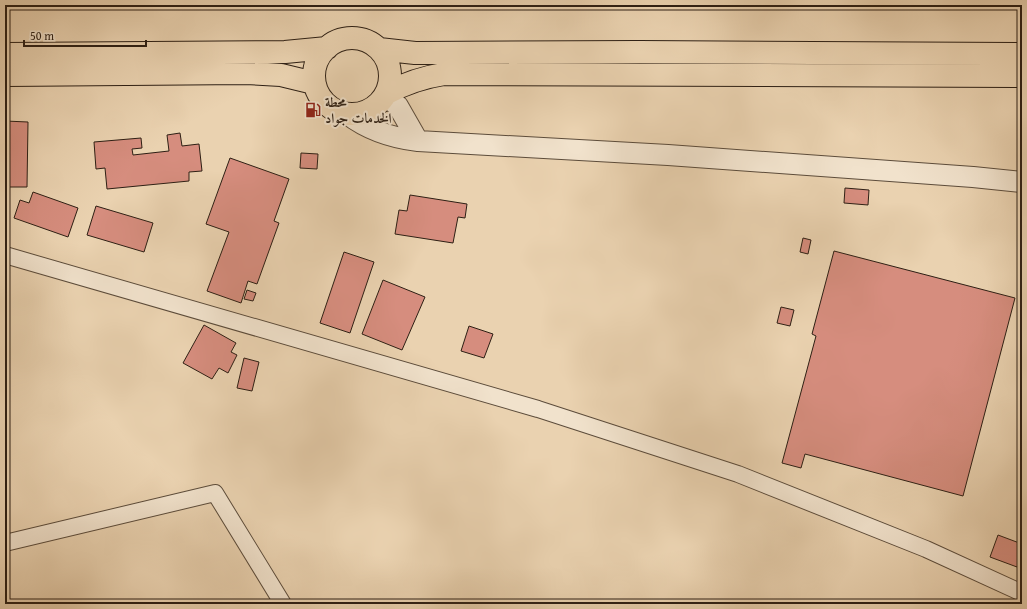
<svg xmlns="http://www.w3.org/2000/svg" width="1027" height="609" viewBox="0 0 1027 609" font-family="'Gentium Book Plus',Amiri,serif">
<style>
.building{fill:#d68d7e;stroke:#2d1f14}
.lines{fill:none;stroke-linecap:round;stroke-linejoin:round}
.minor-casing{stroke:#5c4c3b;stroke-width:18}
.tertiary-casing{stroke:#5c4c3b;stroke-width:22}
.trunk-casing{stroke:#2d1f14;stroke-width:24}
.minor{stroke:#f1e2cc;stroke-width:16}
.tertiary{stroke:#f1e2cc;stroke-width:20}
.trunk{stroke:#ead2b0;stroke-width:22}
.labels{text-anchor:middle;stroke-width:4;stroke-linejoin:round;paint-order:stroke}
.poi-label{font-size:14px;font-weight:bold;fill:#2d1f14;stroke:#f1e2cc;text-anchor:start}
</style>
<rect width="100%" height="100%" fill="#ead2b0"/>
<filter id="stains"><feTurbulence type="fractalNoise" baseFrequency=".005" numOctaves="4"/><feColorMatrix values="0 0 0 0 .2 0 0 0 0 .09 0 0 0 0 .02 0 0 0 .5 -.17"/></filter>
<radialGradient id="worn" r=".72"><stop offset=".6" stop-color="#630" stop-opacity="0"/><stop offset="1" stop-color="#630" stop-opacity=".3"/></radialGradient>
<path class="building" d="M5 121 28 122 27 187H5Z
M180 133 182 146 199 144 202 171 189 172V181L107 189 105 168 96 169 94 142 141 138 142 148 132 149 133 155 169 151 167 135Z
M301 153 318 154 317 169 300 168Z
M230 158 289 179 274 221 279 223 257 284 248 281 241 303 207 291 229 232 206 224Z
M845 188 869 190 868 205 844 203Z
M33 192 78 208 68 237 14 218 20 200 29 203Z
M410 195 467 204 465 218 458 217 453 243 395 234 399 210 407 211Z
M96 206 153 223 144 252 87 235Z
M803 238 811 240 808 254 800 252Z
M834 251 1015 298 963 496 805 454 801 468 782 463 816 336 812 334Z
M344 252 374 262 350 333 320 323Z
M383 280 425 297 402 350 362 334Z
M247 290 256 293 253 301 244 299Z
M781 307 794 310 790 326 777 323Z
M204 325 236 343 231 352 237 355 228 373 219 368 212 379 183 363Z
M469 326 493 334 484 358 461 351Z
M244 358 259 362 252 391 237 388Z
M998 535 1022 544V553L1017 567 990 557Z"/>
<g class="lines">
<defs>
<path id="minor" d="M5 255 538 409 738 474 926 549 1022 593
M5 543 215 493 283 604"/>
<path id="tertiary" d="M385 96 398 106 418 141
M347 114C369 131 392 138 418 141L668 155 973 177 1022 182"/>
<path id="trunk" d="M314 76a38 38 0 1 1 76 0a38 38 0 1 1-76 0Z
M379 49 415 53 639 52 1022 54
M5 54 285 52 327 48
M5 75 246 73 281 75 314 83
M387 93C406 83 424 77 444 74L1022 76"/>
</defs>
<use href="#minor" class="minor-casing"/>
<use href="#tertiary" class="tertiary-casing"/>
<use href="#trunk" class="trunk-casing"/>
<use href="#minor" class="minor"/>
<use href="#tertiary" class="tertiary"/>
<use href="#trunk" class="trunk"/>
</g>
<defs>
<symbol id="fuel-bare" viewBox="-9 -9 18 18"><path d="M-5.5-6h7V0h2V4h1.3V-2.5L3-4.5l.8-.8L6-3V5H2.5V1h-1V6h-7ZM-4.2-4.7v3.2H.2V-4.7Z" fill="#8f2418" stroke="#f1e2cc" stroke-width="2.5" paint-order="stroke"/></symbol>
</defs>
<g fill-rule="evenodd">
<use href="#fuel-bare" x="302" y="99" width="22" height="22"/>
</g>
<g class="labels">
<g class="poi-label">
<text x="325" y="107">محطة<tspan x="325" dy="16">الخدمات جواد</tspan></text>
</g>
</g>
<rect width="1027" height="609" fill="none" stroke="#ead2b0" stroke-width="20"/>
<rect x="6" y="6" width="1015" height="597" fill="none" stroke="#2d1f14" stroke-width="2"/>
<rect x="10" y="10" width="1007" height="589" fill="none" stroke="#2d1f14"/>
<path d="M24 40v6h122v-6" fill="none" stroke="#2d1f14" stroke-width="2"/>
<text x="30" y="40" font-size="12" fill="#2d1f14" stroke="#f1e2cc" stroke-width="3" paint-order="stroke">50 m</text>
<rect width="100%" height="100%" filter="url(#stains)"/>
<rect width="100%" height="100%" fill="url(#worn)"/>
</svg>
